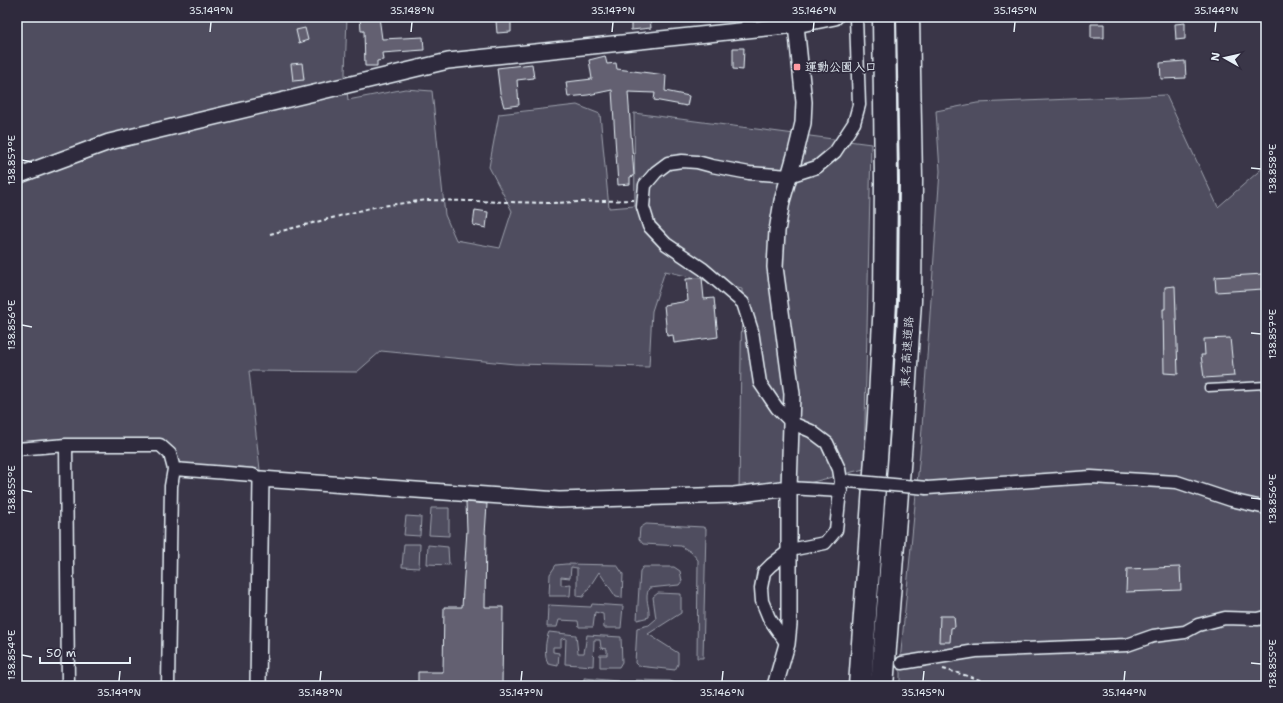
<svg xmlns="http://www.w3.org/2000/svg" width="1283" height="703" viewBox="0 0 1283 703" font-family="'Shantell Sans','Klee One',sans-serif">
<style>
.green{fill:#504e5f;stroke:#9ca0ac}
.building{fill:#636171;stroke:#e8f1f8}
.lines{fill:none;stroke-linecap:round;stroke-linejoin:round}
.service-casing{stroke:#e8f1f8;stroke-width:9}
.minor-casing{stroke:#e8f1f8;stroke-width:15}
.tertiary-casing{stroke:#e8f1f8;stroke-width:18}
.motorway-casing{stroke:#e8f1f8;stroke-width:25}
.path{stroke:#e8f1f8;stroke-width:2;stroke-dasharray:4 3;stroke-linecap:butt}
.service{stroke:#2f2a3d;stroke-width:6}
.minor{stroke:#2f2a3d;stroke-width:12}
.tertiary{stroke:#2f2a3d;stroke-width:15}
.motorway{stroke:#2f2a3d;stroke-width:22}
.minor-bridge-casing{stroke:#e8f1f8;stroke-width:15;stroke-linecap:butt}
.minor-bridge{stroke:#2f2a3d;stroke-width:12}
.ticks{fill:none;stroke:#e8f1f8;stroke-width:1.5}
.poi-dot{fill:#ff9aa2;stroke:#2f2a3d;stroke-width:1.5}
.labels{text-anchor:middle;stroke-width:3.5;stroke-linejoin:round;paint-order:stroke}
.poi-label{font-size:12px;font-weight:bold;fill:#e8f1f8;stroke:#2f2a3d;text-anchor:start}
.street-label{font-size:12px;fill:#e8f1f8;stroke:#2f2a3d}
.neatline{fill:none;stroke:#e8f1f8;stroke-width:1.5}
.ticks-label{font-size:10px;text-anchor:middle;fill:#e8f1f8}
</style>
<rect width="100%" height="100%" fill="#3a3648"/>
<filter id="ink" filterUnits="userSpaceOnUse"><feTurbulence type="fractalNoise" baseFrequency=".025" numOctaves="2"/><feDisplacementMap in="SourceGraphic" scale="8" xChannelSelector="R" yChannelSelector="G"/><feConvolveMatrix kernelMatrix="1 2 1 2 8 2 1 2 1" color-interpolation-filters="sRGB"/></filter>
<g filter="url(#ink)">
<path class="green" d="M17 17H347L345 74 348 100 405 89 432 91 445 215 456 240 500 248 512 211 489 167 499 114 577 105 600 114 609 208 635 206 634 113 871 144 864 469 789 488 739 492 742 289 665 271 652 311 649 367 515 364 381 351 357 372 249 371 261 479 189 471 160 445 17 447Z
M1166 95 1218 207 1266 165V686H995L982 684V686H900V662L921 442 940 171 936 111 977 103Z
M431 508H449V536L429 535Z
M406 516 421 517 420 536 404 535Z
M646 524 703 527 706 529 703 658H697L698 560 691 552 681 546 643 544 639 539 640 528Z
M404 544H420L419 568 402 567Z
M428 545 448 547 449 565 427 564Z
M566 564 617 565 623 574 622 598 616 597 599 572 583 597 577 596V568L571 567 570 578 561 577V585L571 584 570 596H549L550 574 556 565Z
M643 567H674L680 571 682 581 679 585 649 588C644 600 650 605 649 617L637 620 640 571Z
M658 593 681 594V613L648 634 678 653V664L675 670 638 666 635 663 637 628 649 625 656 619 653 597Z
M592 604 623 606 621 628H604L603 614 595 612 593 627H579L578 621 559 620 557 627H547L548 605 591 607Z
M549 632 576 635 578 653H584L587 635 621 637 622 662 619 667H600V655H607V649L601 648 600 640H594L593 666 565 664 566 638 561 639V647H553V652L559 653 558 666 548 664C544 656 545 640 549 632Z
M584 678 618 681 621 686H584Z
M636 680 670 681 675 683V686H633V683Z"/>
<path class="building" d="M360 17H379L382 39 423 37 424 50 382 53 383 60 377 61V66H365L364 31H361Z
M631 17H650L651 28 631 30Z
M511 20V32L497 33 496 21Z
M1185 23V39L1176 40 1175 24Z
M1091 24H1104V38H1091Z
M305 28 308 40 299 43 296 30Z
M733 48H744L743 70 733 69Z
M605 56 607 64 616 63 617 69 666 75 665 91 689 96 687 106 654 100 655 93 628 92 634 176 630 177V184L618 185 612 90 588 95 568 97 566 82 592 79 589 60Z
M1185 61 1186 78 1161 79 1160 63Z
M302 63 304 80 293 81 291 64Z
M532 64 534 78 517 80 519 105 504 107 500 93 497 68Z
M475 210 488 212 486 228 473 225Z
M1263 274V289L1216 292 1215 277Z
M702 278 704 299 714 298 718 337 674 343 673 335 667 336 664 305 688 301 686 279Z
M1175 286 1178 374 1164 373 1163 309H1165V287Z
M1230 338 1234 376 1204 378 1201 355H1205L1204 339Z
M466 502 487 504 485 534H486L485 607H503L502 686H446L418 684V672H443L444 607H462L467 530Z
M1180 567 1181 590 1126 592 1127 569Z
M940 616H954L955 627 951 628 950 642H939Z"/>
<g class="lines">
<defs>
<path id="service" d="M1208 388 1266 385"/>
<path id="minor" d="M747 17 748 30
M66 445 68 686
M17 449 66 445H160L170 454 174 469 253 475 261 479
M789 488 841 491
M927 488 1091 477 1177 482 1231 500 1266 508
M787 644 769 618 762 601 761 588 764 572 771 565 790 550 825 543 836 530 841 481 839 469 827 443 811 431 792 423 777 408 760 383 752 331 743 303 703 269 666 244 649 226 643 207 645 185 656 172 668 163 682 161 697 162 712 166 749 173 789 176 817 167 835 152 854 123 859 105 856 17
M902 663 976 651 1127 645 1153 636 1185 632 1198 625 1225 618 1258 619 1266 617
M168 686 171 486 174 469"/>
<path id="tertiary" d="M17 176 109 142 448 61 796 25 835 17
M258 686 261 479 559 500 734 495 789 488
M775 686 787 644 789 624V488L792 394 775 267 777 231 782 201 796 152 803 123 804 102 796 25"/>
<path id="motorway" d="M860 686 879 416 885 301 886 181 884 17
M882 686 902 428 910 301 911 180 908 17"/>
</defs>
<use href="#service" class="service-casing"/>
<use href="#minor" class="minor-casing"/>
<use href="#tertiary" class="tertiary-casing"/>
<use href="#motorway" class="motorway-casing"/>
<path class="path" d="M270 234 374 207 427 200 550 203 633 200
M943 669 968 676 997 686"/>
<use href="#service" class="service"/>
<use href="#minor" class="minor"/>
<use href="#tertiary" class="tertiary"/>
<use href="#motorway" class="motorway"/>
<defs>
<path id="minor-bridge" d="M848 481 927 488"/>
</defs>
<use href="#minor-bridge" class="minor-bridge-casing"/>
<use href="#minor-bridge" class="minor-bridge"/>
</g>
</g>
<path class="ticks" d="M210 32 211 22M411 32 412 22M612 32 613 22M813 32 814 22M1014 32 1015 22M1215 32 1216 22M22 160 32 162M1251 168 1261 169M22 325 32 327M1251 333 1261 334M22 490 32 492M1251 498 1261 499M22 655 32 657M1251 663 1261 664M119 681 120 671M320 681 321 671M521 681 522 671M722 681 723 671M923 681 924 671M1124 681 1125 671"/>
<rect class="poi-dot" x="793" y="63" width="8" height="8" rx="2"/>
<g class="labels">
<g class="poi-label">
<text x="805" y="71">運動公園入口</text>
</g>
<g class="street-label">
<text transform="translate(907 352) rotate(-87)" y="4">東名高速道路</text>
</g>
</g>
<rect width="1283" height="703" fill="none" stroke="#2f2a3d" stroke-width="44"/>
<g transform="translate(1225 58) rotate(278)" stroke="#2f2a3d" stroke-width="3" paint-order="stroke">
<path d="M0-3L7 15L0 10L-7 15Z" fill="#e8f1f8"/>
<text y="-6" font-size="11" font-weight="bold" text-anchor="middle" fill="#e8f1f8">N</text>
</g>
<path d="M40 657v6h90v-6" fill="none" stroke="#e8f1f8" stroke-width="2"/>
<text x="46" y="657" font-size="12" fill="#e8f1f8" stroke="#2f2a3d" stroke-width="3" paint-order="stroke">50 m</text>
<rect x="22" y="22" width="1239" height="659" class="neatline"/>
<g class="ticks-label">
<text x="211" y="14">35.149°N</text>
<text x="412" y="14">35.148°N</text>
<text x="613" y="14">35.147°N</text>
<text x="814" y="14">35.146°N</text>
<text x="1015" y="14">35.145°N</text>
<text x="1216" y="14">35.144°N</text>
<text transform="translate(11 160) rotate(-90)" y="4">138.857°E</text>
<text transform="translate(1272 169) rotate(-90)" y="4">138.858°E</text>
<text transform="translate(11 325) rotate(-90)" y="4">138.856°E</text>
<text transform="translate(1272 334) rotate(-90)" y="4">138.857°E</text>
<text transform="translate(11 490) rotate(-90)" y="4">138.855°E</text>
<text transform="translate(1272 499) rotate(-90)" y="4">138.856°E</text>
<text transform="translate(11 655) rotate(-90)" y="4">138.854°E</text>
<text transform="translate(1272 664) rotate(-90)" y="4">138.855°E</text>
<text x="119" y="696">35.149°N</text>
<text x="320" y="696">35.148°N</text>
<text x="521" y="696">35.147°N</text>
<text x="722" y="696">35.146°N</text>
<text x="923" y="696">35.145°N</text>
<text x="1124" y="696">35.144°N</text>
</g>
</svg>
